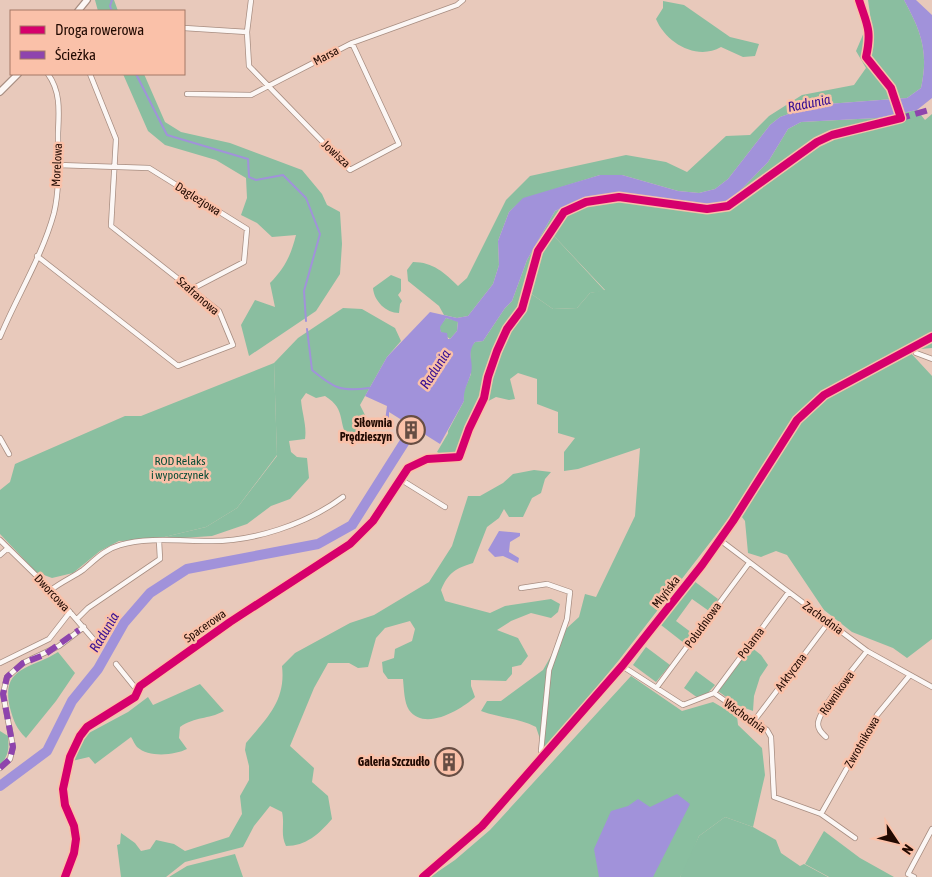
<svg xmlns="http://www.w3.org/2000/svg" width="932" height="877" viewBox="0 0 932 877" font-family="'Asap Condensed',sans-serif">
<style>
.green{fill:#8abfa0}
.forest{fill:#8abea0;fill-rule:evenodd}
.water{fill:#a192da;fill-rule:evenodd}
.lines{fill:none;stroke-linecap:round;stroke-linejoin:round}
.stream{stroke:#a192da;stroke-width:2}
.river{stroke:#a192da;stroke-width:10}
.minor-casing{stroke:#a78d81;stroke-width:6}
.tertiary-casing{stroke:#a78d81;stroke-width:8}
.minor{stroke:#fcf7f5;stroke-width:4.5}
.tertiary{stroke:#fcf7f5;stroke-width:5.5}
.quiet{stroke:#8e44ad;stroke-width:6;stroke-dasharray:12 6;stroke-linecap:butt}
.cycleway-casing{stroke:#fac1a9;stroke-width:11}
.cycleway{stroke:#d6006c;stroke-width:8}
.labels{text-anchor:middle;stroke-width:5;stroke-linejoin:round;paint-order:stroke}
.street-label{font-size:12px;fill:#220a02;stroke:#fac1a9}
.poi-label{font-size:12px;font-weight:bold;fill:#220a02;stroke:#fac1a9;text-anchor:end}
.park-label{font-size:12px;fill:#074c35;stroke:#fac1a9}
.water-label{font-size:14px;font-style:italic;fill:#370f93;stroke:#fac1a9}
</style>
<rect width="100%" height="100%" fill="#e8c9bb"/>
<path class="green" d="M554 236 605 291 590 293 577 308 553 309 530 293 538 257Z
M274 363 277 455 237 508 206 527 152 540 119 541 100 551 73 573 52 578 36 572 0 534V490L10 482 15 464 125 416H141Z
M463 408 477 411C469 425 465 442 454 455L444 456 437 452Z
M58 652 75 673 56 701 26 738C16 728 14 722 10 708 0 666 32 669 58 652Z
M631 676 682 711 713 702 737 716 738 725 762 748 765 775 753 827 725 817 699 836 687 866 680 877H430L455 860 490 830Z
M824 831 860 858 894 877H829L805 864Z
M235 854 243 877H169L187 866Z"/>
<path class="forest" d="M95 0H114L118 11H98Z
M868 0H904C921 31 929 52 921 88L907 98 814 105 780 117 770 125 728 179 715 189 699 193 678 191 622 175H600L523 199 509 212 498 241 499 265 493 284 468 316 457 318 444 315 439 306 408 281 407 270 413 262C433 262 445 273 458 286L467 278 506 200 530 176 626 155 666 162 687 172 726 136 750 135 769 116 802 95 854 85 866 68 856 51 865 30 872 28Z
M663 1 684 5 730 37 759 44 755 56 743 57 721 47C697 61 666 43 656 19L663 8Z
M123 74H144L165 122 181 132 230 143 302 170 322 194 327 205 340 212 342 244 340 274 316 311 249 356 241 325 255 300 275 307 270 283C285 268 291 255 296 235L272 237 257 223 241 215 247 198 246 178 216 160 165 145 148 131Z
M917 110 925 120 932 114V348L908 350 932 376V639L907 658 893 648 852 632 824 610 787 555 776 551 761 557 748 553 745 521 736 509 619 660 544 751 536 727C518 718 500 718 481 711L487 701H501L543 670 567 628 579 617 585 594 596 597 635 516 640 448 578 469 564 471V452L575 438 558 433V412L537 404V379L518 373 510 379 515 399 509 400 496 397 477 407 465 431 461 434 460 450 452 454 449 450 448 431 464 401 463 393 471 374 470 348 475 342 483 341 505 308 512 301 527 260 555 211 577 201 611 196H630L692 206H710L732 199 768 162 788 129 801 122 877 118ZM554 236 605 290 590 293 577 308 553 309 530 293 538 257Z
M391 275 401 279V291L398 295 402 301 400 304 399 313C386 313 374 301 373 288Z
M343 308 362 309 395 328 401 341 387 357 360 405 366 417 351 442C336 424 348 410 325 396L316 398 306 393 301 400C302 413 307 426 305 439L289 441 291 452 297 457 307 458 309 478 290 499 271 506 247 524 212 536 152 540 206 527 237 508 277 456 274 363 298 338Z
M446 318 458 321 457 331 450 339 441 332 439 327Z
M534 470 551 472 545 479 541 493 532 498 523 517H509L504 509 499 518 487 527 473 563C456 568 448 573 441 590L445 601 490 613 505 606 551 599 560 604 558 612 551 618 531 613 511 621 497 630 518 638 528 656 521 665 512 667V674L506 681 471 680V686L475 697C462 709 425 732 409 710 404 702 404 689 403 679H388L383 672 382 662 394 658 395 649 412 641 415 629 410 621 385 628 376 638 368 667 358 668 349 663H328L314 688 290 746 314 768 312 782 328 796 332 819C319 834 306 846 286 846 280 834 285 824 282 812L270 806 254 826 243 847 185 862 166 877H121L117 845 120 844 121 833 135 843 141 851 150 849 156 840 174 844 185 851 229 837 242 814 240 796 249 780V766L245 750 246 743C267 718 286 701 282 666L295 653 350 623 374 615 429 582 452 546 468 496H480L503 483 513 474Z
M694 581 718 599 709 611 692 599 676 621 692 633 684 643 661 625Z
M646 647 670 665 656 682 633 665Z
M751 647 761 655 768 665 760 677 754 696 753 711 737 705 718 691Z
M696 671 715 685 706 695 698 698 684 688Z
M200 684 224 711C207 720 196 716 180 727L179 738 187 749C175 755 149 758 137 747 135 745 133 740 131 737L95 764 89 757 72 761 87 734 128 712 148 697 153 705Z
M0 731 8 736C9 748 9 756 0 765Z
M725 817 753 827 776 840 781 853 800 866 804 864 828 877H680L699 836Z"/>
<path class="water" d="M904 0H916L932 15V98L917 110 877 118 801 122 788 129 768 162 732 199 710 206H692L630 196H611L577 201 555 211 527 260 512 301 505 308 483 341 475 342C466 354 474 361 471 373 468 384 463 390 464 401L440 444 389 412V419L385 421 387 406 365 396 387 357 430 312 457 318 468 316 493 284 499 265 498 241 509 212 523 198 600 175H622L678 191 699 193 715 189 728 179 770 125 780 117 814 105 907 98 921 88C929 52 921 31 904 0ZM446 318 458 322 457 331 450 339H448L447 333 441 332 440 327Z
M499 531 520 533V536L510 542 509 552 519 558 518 563 503 556 495 557 488 550Z
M677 794 690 804 653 877H599L594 849 611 811 628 806 638 799 650 807Z"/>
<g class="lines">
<path class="stream" d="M112 11 110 6 112 0
M136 74 167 135 248 159 249 177 256 180 283 175 306 198 320 234 304 291 306 321
M307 329 312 370C334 388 340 392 369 388"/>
<path class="river" d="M0 786 47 751 72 701 98 669 124 623 150 593 187 569 318 544 352 525 421 416"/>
<defs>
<path id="minor" d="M251 0 247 32 249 66 350 170 399 144 352 43
M184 28 247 32
M187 94 251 95 352 43 457 5 463 0
M58 165 149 168 247 229 244 262 192 289
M37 256 178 366 233 345 219 311 111 226 116 139 90 74
M0 337C17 296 42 257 54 213 60 188 58 159 58 133 59 112 61 92 48 74
M913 347 916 353 932 359
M0 438 9 454
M400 479 445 507
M0 540 51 590 94 640
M720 540 867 651 932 687
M0 555 8 548
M521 588 547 584 570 592 567 619 549 670 541 751 544 756
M51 590C61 582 73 577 83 570 95 560 105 549 120 545 147 537 180 541 208 541 253 542 307 524 343 497
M77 619 88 608 160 559 159 541
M0 663 49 639 70 612
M116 664 137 690
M622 666 683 705 714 693 767 730 771 737 774 797 821 814 855 838
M657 687 749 563
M714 693 788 593
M754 721 828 623
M826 737C822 733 818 730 818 724 818 710 857 664 867 651
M0 768 10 759 13 747 3 694 7 677 23 663 59 646 84 627
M821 814 877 715 910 675
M65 877 74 853 76 839 74 826 65 805 63 789 70 757 80 736 87 727 135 697 140 686 230 622 350 544 373 521 408 468 427 459 459 457
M423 877 482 826 622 666 702 565 733 521 797 420 824 395 932 337
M914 877 908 874 932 829"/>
<path id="tertiary" d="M78 11 87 0
M0 92 18 74"/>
</defs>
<use href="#minor" class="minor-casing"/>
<use href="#tertiary" class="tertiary-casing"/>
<use href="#minor" class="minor"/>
<use href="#tertiary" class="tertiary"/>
<path class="quiet" d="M898 119 932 109
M0 768 10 759 13 747 3 694 7 677 23 663 44 655 79 630"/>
<defs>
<path id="cycleway" d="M65 877 74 853 76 839 74 826 65 805 63 789 70 757 80 736 87 727 135 697 140 686 230 622 350 544 373 521 408 468 427 459 459 457 469 429 484 398 488 377 497 351 507 329 522 309 538 251 564 212 586 202 619 197 707 209 728 206 817 142 832 135 901 118 891 88 866 57C872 30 867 25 859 0
M423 877 482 826 622 666 702 565 733 521 797 420 824 395 932 337"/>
</defs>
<use href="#cycleway" class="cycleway-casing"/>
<use href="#cycleway" class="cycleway"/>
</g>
<defs>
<symbol id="building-ring" viewBox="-11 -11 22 22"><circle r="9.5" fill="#fac1a9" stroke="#674d43" stroke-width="1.5"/><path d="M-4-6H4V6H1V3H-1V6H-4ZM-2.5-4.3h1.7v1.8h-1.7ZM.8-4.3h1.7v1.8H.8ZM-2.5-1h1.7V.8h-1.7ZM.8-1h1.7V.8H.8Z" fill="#674d43"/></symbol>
</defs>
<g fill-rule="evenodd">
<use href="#building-ring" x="395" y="414" width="32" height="32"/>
<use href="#building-ring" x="433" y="746" width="32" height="32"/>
</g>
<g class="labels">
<g class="street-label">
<text transform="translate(326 56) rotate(-28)" y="4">Marsa</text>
<text transform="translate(336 154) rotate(43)" y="4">Jowisza</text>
<text transform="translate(57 165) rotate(-87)" y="4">Morelowa</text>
<text transform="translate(198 199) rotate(32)" y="4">Daglezjowa</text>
<text transform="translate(198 296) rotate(41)" y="4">Szafranowa</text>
<text transform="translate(666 592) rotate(-52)" y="4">Młyńska</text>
<text transform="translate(52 593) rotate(47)" y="4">Dworcowa</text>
<text transform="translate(823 618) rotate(36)" y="4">Zachodnia</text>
<text transform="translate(703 625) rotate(-54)" y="4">Południowa</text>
<text transform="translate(205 626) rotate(-35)" y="4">Spacerowa</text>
<text transform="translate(751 643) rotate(-53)" y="4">Polarna</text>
<text transform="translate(791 672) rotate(-53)" y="4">Arktyczna</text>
<text transform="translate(837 693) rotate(-55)" y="4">Równikowa</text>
<text transform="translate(745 716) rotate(36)" y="4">Wschodnia</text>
<text transform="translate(862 742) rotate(-60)" y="4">Zwrotnikowa</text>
</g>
<g class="poi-label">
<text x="392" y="427">Siłownia<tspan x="392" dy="14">Prędzieszyn</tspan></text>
<text x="430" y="766">Galeria Szczudło</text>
</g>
<g class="park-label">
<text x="180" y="465">ROD Relaks<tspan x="180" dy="14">i wypoczynek</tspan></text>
</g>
<g class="water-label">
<text transform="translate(809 103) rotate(-11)" y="5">Radunia</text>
<text transform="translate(435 369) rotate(-57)" y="5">Radunia</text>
<text transform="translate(104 632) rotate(-59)" y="5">Radunia</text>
</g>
</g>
<rect x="10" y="10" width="175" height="65" fill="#fac1a9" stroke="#a47866"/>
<rect x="20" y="26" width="25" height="8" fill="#d6006c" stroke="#a47866"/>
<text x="55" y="35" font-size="15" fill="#220a02">Droga rowerowa</text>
<rect x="20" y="51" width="25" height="8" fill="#8e44ad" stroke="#a47866"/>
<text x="55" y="60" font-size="15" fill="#220a02">Ścieżka</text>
<g transform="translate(897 842) rotate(125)" stroke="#fac1a9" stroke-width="4" paint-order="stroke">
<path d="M0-4L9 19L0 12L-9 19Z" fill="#220a02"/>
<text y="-8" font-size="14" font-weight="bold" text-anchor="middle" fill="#220a02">N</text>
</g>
</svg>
